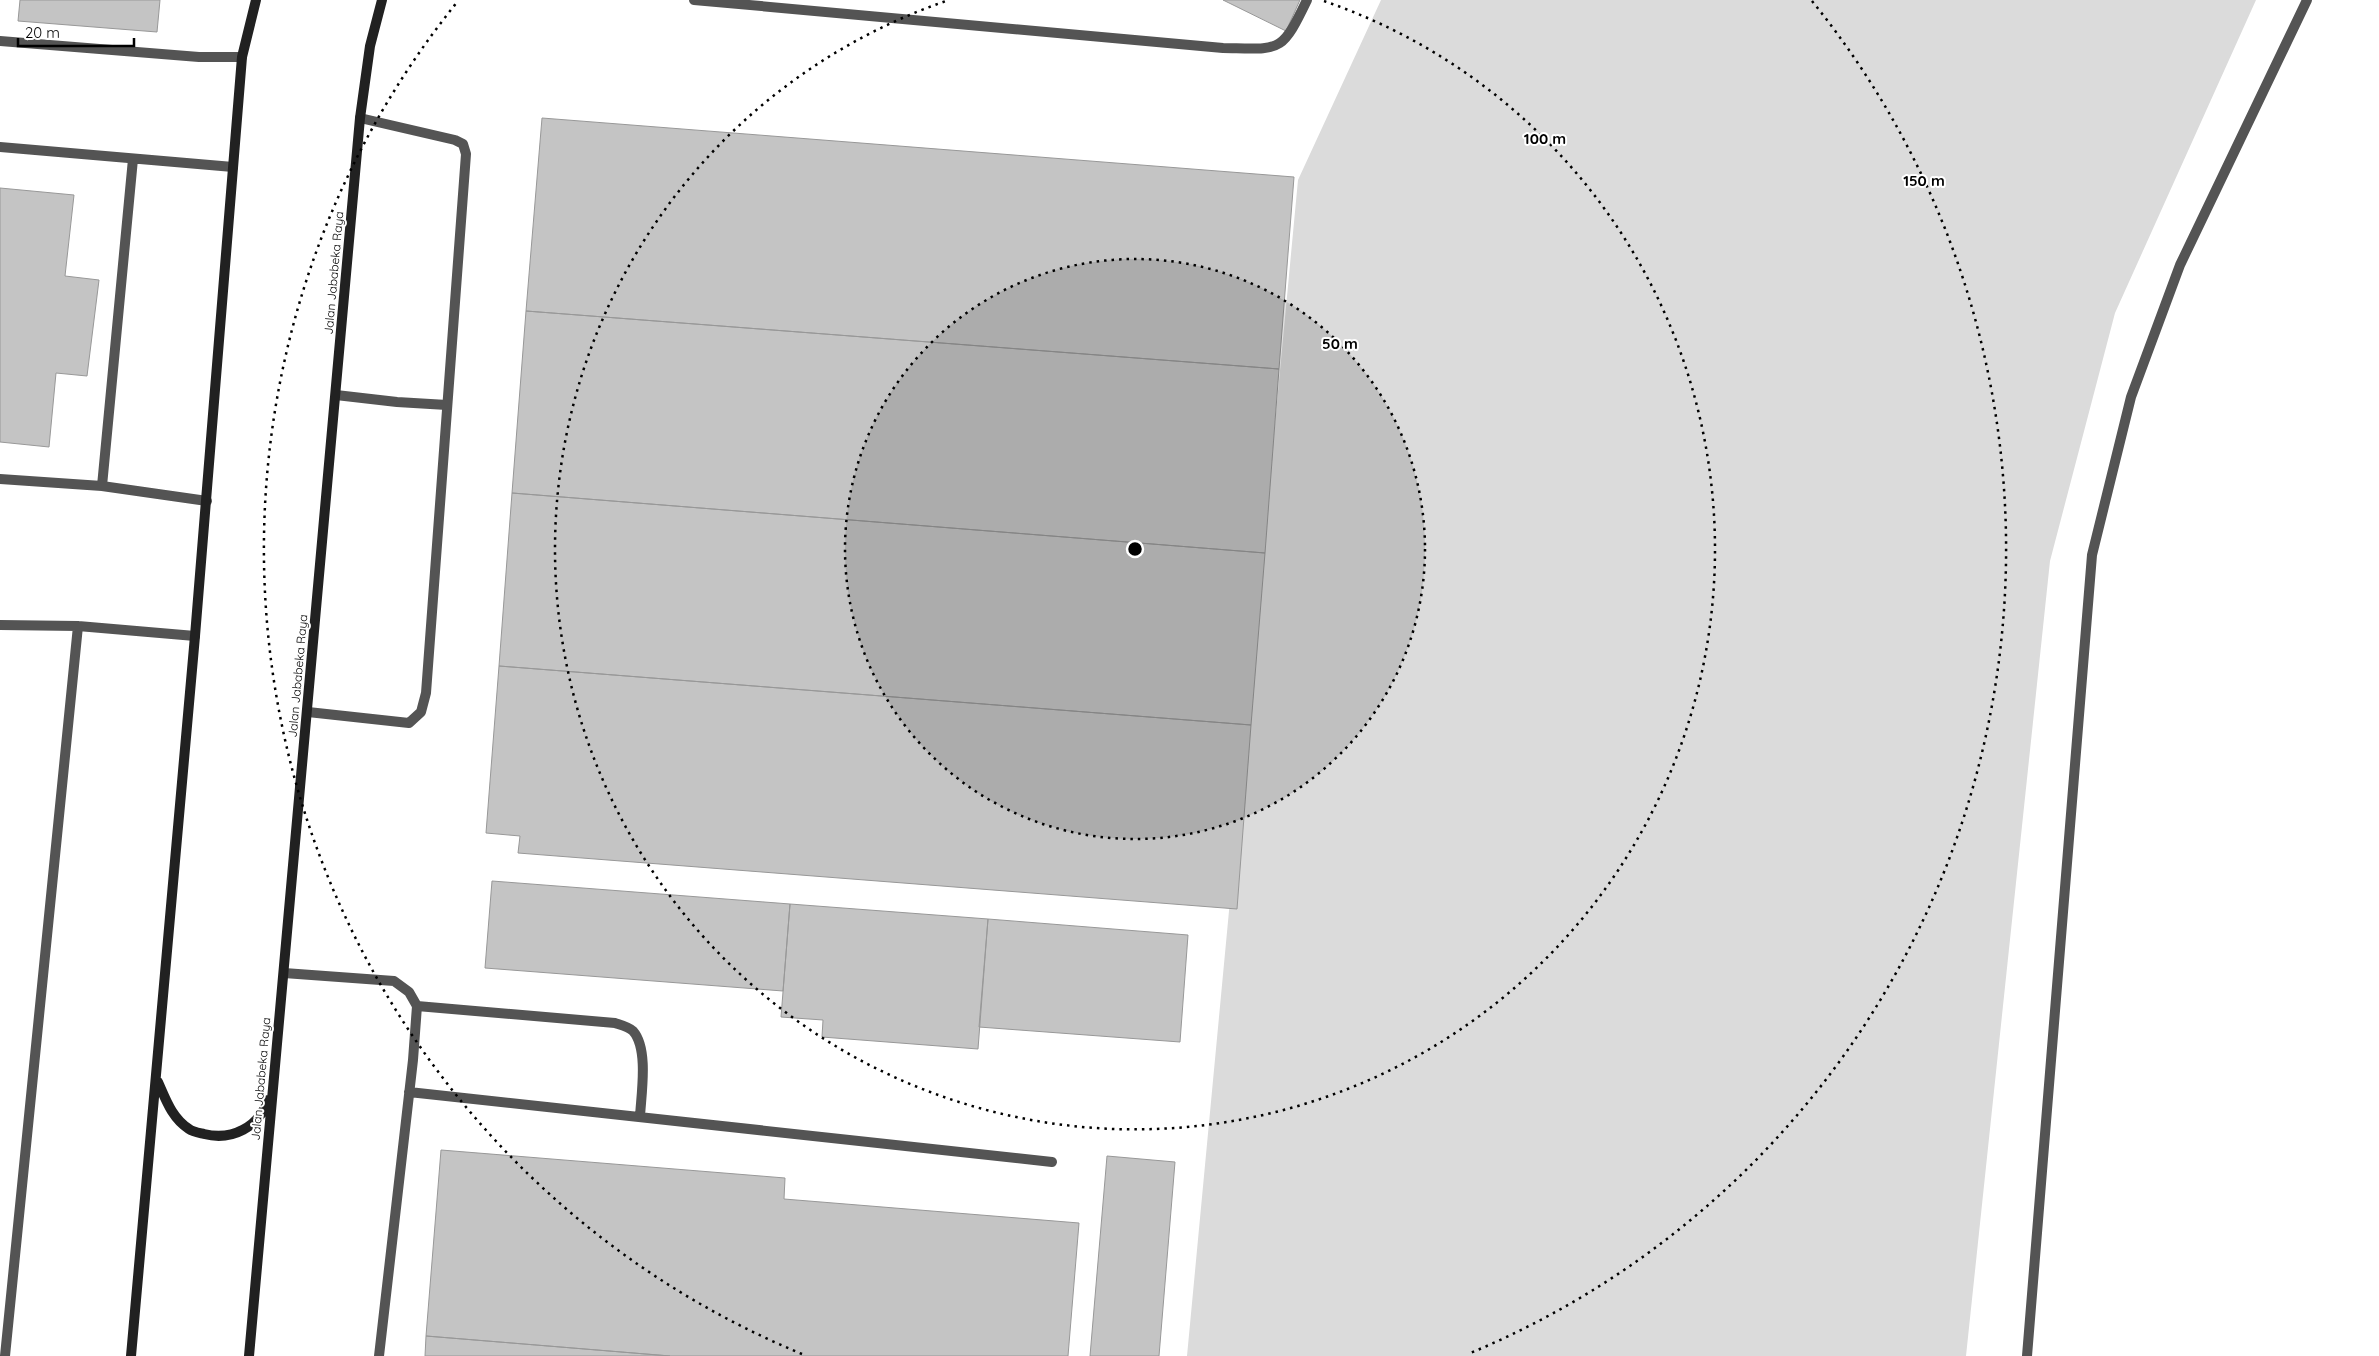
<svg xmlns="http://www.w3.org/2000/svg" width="2379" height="1356" viewBox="0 0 2379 1356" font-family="Quicksand,sans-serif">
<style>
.green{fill:#dbdbdb}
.building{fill:#c4c4c4;stroke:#989898}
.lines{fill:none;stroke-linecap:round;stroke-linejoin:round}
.lane{stroke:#545454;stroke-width:10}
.street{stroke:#545454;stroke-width:10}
.secondary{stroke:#212121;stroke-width:10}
.ring{fill:none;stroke:#000;stroke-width:2.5;stroke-dasharray:2.5 5}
.labels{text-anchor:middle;stroke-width:4;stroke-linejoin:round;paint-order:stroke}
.street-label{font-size:12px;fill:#000;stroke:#fff}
.centre{fill:#000;stroke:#fff;stroke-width:2.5}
.ring-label{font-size:15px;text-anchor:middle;font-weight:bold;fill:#000;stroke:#fff;stroke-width:4;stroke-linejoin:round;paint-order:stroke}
</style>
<rect width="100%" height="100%" fill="#fff"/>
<path class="green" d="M1381 0H2256L2115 313 2050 561 1966 1356H1187L1298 180Z"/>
<path class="building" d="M20 0H160L157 32 18 21Z
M1223 0H1300L1286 31Z
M542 118 1294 177 1279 369 526 311Z
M0 188 74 195 65 276 99 280 87 376 56 373 49 447 0 442Z
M526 311 1279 369 1265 553 512 493Z
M512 493 1265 553 1251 725 499 666Z
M499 666 1251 725 1237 909 518 853 520 836 486 833Z
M492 881 790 904 783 991 485 968Z
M790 904 988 919 978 1049 822 1037 823 1020 781 1017Z
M988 919 1188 935 1180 1042 979 1027Z
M441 1150 785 1178 784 1199 1079 1223 1068 1356H670L426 1336Z
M1107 1156 1175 1162 1159 1356H1090Z
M426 1336 670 1356H425Z"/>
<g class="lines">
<path class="lane" d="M694 0 1223 48C1281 49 1281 54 1307 0
M0 41 199 57H242
M0 147 233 167
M336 395 397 402 447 405
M0 479 102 486 207 501
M102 486 133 159
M0 625 78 626 195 636
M308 712 409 723 421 712 426 693 466 154 463 144 455 140 360 118
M284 973 394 981 409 992 417 1006 413 1060 379 1356
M417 1006 615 1023C621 1025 629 1027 633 1031 649 1049 641 1095 640 1117
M409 1092 1052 1162
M5 1356 78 626"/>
<path class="street" d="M2027 1356 2092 555 2131 397 2180 265 2307 0"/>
<path class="secondary" d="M158 1082C166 1100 172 1118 189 1129 193 1132 200 1133 204 1134 232 1141 259 1127 268 1100
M131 1356 195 636 242 57 256 0
M249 1356 360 118 370 46 382 0"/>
</g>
<circle cx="1135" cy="549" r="290" fill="#000" fill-opacity=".12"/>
<g class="ring">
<circle cx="1135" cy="549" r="290"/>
<path d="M1324 1A580 580 0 1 1 946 1"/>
<path d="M802 1354A871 871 0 0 1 458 1M1812 1A871 871 0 0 1 1468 1354"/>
</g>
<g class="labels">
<g class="street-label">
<text transform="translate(334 273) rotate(-85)" y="4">Jalan Jababeka Raya</text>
<text transform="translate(298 676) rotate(-85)" y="4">Jalan Jababeka Raya</text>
<text transform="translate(261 1079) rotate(-85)" y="4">Jalan Jababeka Raya</text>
</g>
</g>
<circle cx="1135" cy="549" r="8" class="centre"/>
<g class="ring-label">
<text x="1545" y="144">100 m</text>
<text x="1924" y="186">150 m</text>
<text x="1340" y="349">50 m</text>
</g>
<path d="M18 38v8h116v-8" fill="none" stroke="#000000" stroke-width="2.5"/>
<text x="25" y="38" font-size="15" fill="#000000" stroke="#ffffff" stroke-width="4" paint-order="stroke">20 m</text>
</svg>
